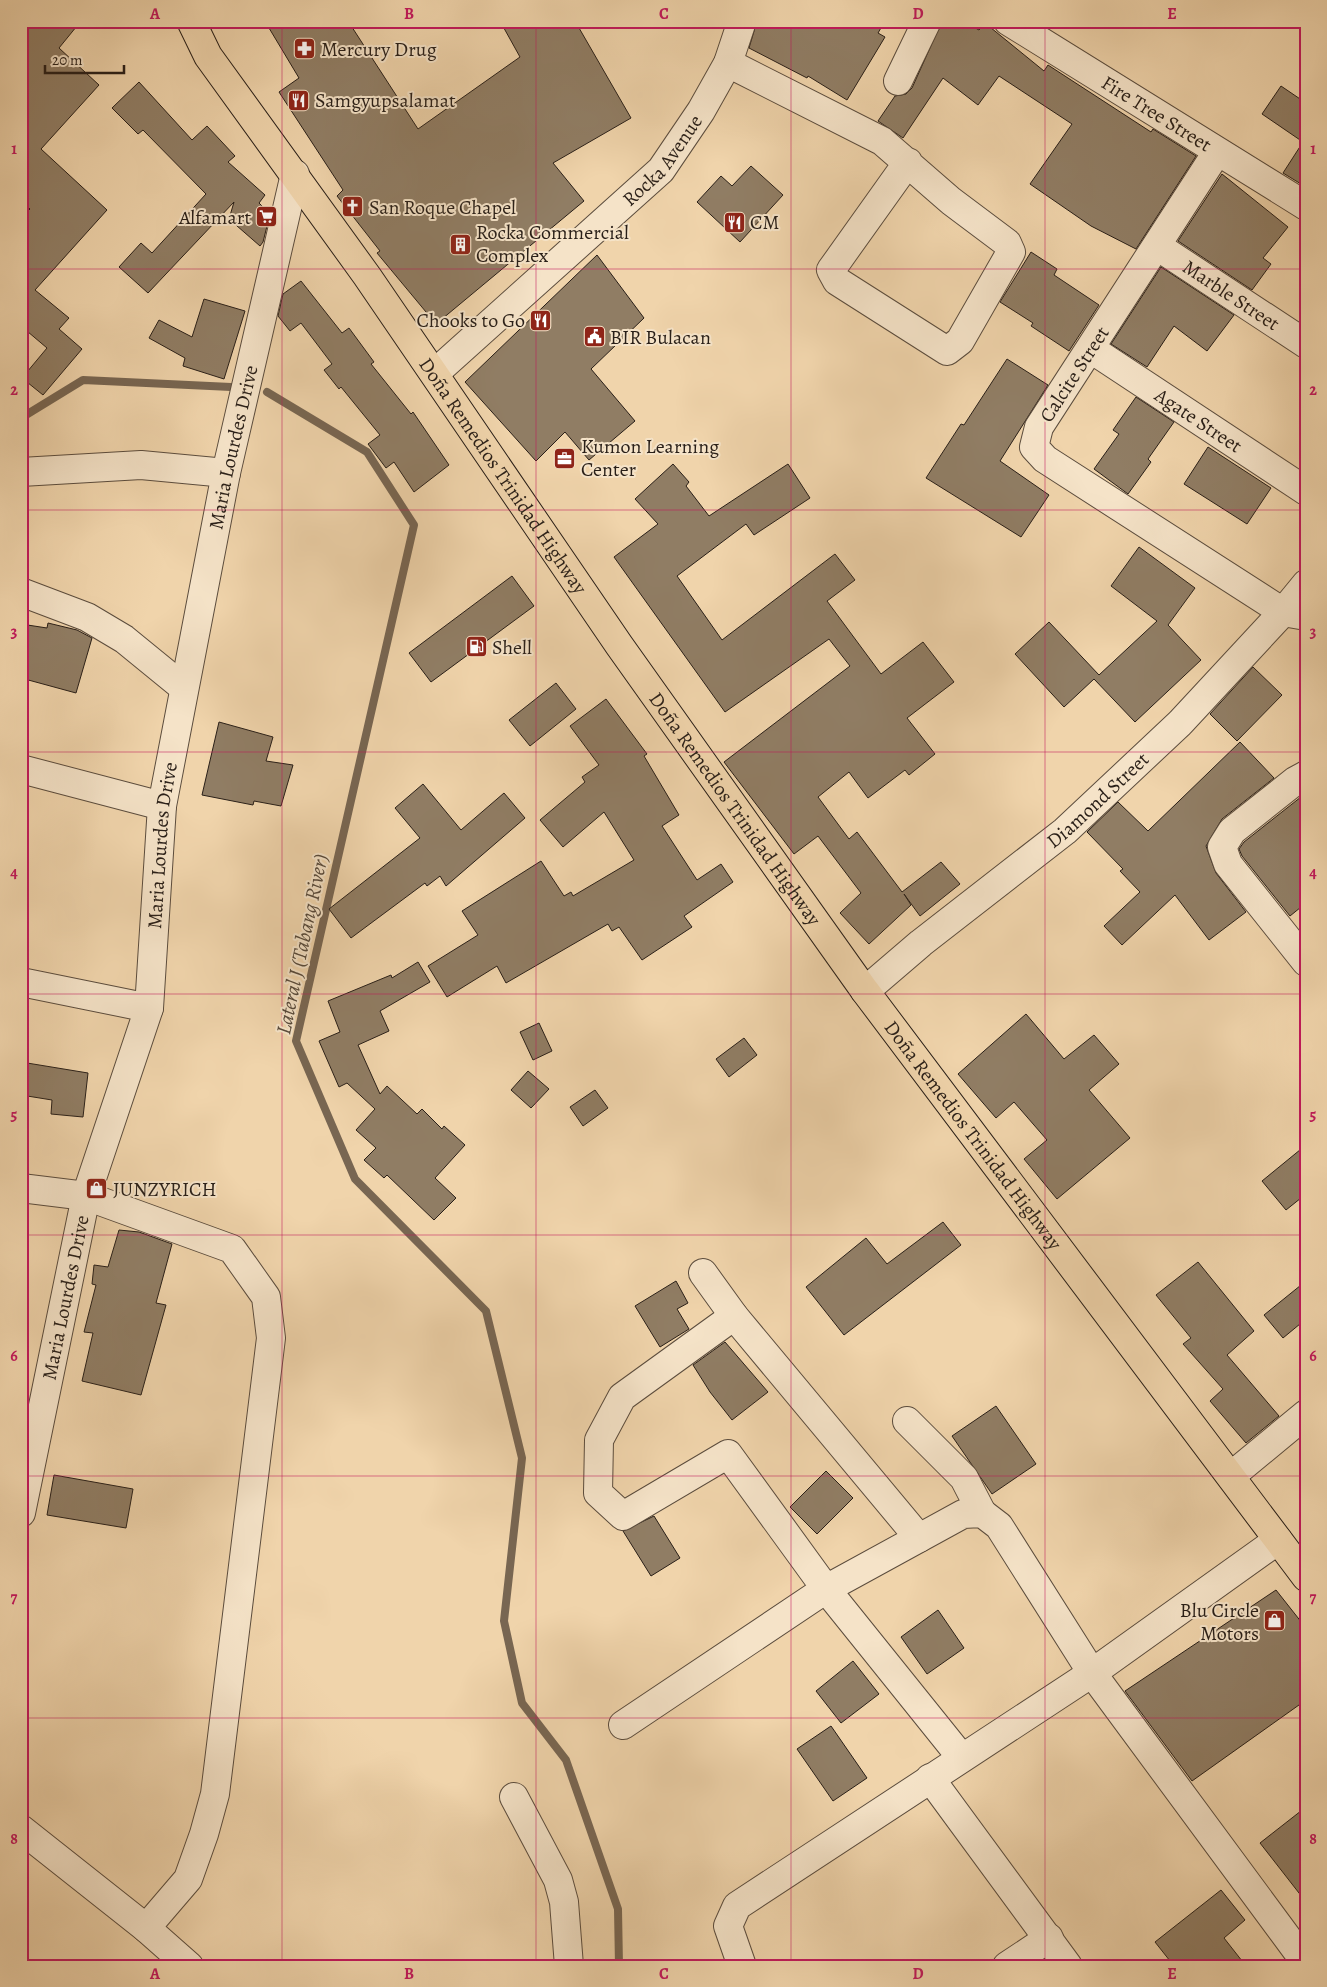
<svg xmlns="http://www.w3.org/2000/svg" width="1327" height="1987" viewBox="0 0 1327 1987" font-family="Alegreya,serif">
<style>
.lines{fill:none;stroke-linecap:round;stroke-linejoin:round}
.stream{stroke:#786652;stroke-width:8}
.building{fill:#907d64;stroke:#291f18}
.street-casing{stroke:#5b4c3d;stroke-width:30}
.highway-casing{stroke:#291f18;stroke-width:30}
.street{stroke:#f5e3c8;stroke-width:28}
.highway{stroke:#f0d4ab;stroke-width:28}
.grid{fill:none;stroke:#c2185b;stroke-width:1;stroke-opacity:0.55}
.labels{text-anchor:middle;stroke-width:4;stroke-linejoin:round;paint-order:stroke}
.poi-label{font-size:20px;fill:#291f18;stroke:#f5e3c8;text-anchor:start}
.street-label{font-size:20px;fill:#291f18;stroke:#f5e3c8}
.water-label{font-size:21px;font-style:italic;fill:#57493a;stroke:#f5e3c8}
.neatline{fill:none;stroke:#c2185b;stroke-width:2}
.grid-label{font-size:16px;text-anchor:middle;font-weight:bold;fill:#c2185b}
</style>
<rect width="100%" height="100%" fill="#f0d4ab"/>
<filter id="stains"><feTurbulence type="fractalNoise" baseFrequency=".004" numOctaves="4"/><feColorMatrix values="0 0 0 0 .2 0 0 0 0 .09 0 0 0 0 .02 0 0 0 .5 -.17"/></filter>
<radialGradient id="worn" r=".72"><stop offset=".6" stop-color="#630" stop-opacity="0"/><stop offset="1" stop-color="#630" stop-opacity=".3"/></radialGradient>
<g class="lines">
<path class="stream" d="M267 392 367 452 414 525 296 1041 355 1179 486 1311 522 1458 504 1621 522 1703 566 1760 618 1909 619 1966
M21 418 83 380 231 387"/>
</g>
<path class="building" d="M21 21H81L59 48 99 85 41 149 107 210 35 290 69 318 59 329 82 349 43 395 22 378 47 348 21 326V218L30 209 21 200Z
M280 21H348L418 129 520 57 500 21H575L631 118 553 163 584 201 436 324 377 253 380 251 337 196 343 190 279 92 299 78 269 28Z
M757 21H885L878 33 885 37 847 100 808 76 807 78 749 48Z
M942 21H963L979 30 985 23 1044 71 1048 65 1151 132 1153 129 1196 156 1136 249 1091 226 1030 184 1072 124 999 76 978 105 943 78 903 138 878 121 895 96 906 94 912 88Z
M139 82 192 140 207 126 235 156 228 162 265 195 259 203 270 214 263 242 260 246 229 219 234 202 148 293 119 267 141 243 152 253 206 194 143 130 138 134 112 108Z
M1281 86 1306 103V187L1283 173 1303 142 1262 114Z
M751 166 783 195 740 242 697 202 721 176 732 186Z
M1222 174 1288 227 1263 258 1271 264 1252 290 1178 241Z
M1031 252 1057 269 1054 275 1099 305 1069 351 1031 326 1033 323 1000 302Z
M597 255 644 318 591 369 635 421 589 460 565 432 536 461 465 382Z
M1161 267 1234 315 1207 351 1174 326 1147 367 1111 344Z
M301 281 342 333 349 328 374 362 371 364 411 414 413 412 449 465 414 492 394 462 386 468 368 444 380 435 341 387 339 389 324 370 332 364 301 323 290 331 278 316 283 294Z
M204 299 245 311 224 379 183 366 185 358 149 338 159 320 192 337Z
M1007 359 1048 385 1000 461 1049 495 1021 537 926 478 961 424 964 425Z
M1136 397 1174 422 1148 459 1151 462 1128 494 1094 469 1119 434 1113 430Z
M1208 447 1271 488 1247 524 1184 484Z
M673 464 689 482 686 486 709 516 788 464 810 498 754 535 746 524 677 576 722 640 835 554 855 580 827 601 881 674 923 642 954 682 907 718 935 754 909 775 905 770 868 798 849 772 818 797 849 839 857 832 902 892 941 862 960 884 920 916 904 894 911 905 869 944 840 913 861 893 818 836 794 854 724 762 850 666 829 639 725 712 614 557 658 524 635 499Z
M1139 547 1195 588 1168 625 1201 660 1135 722 1094 679 1064 707 1015 654 1049 622 1099 675 1157 621 1111 586Z
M512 576 534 606 431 682 409 653Z
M48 623 77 630 92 638 76 693 21 678V624L47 628Z
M1253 667 1282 695 1237 741 1210 714Z
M556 683 576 709 530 746 509 720Z
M606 699 647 754 644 756 679 815 662 826 697 880 721 864 733 882 684 916 692 927 642 960 619 927 612 931 608 924 506 983 497 966 447 997 428 966 478 935 462 911 541 861 564 896 571 892 573 896 634 860 604 812 563 847 540 820 585 782 582 777 599 765 570 726Z
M219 722 273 737 266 761 293 765 281 806 254 801 253 805 202 795Z
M1240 742 1274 778 1222 819 1206 846 1216 873 1246 912 1209 940 1175 895 1122 945 1104 926 1140 892 1120 871 1123 869 1087 832 1118 802 1148 831Z
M423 784 461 830 504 793 525 818 446 886 440 876 427 886 425 883 351 938 329 909 420 838 395 808Z
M1306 793V903L1290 916 1242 856 1239 849 1244 842Z
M418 962 430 982 380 1011 389 1031 358 1045 380 1094 387 1086 417 1114 422 1109 442 1129 444 1126 465 1145 435 1178 456 1198 434 1220 387 1175 384 1178 364 1160 376 1148 356 1130 375 1109 347 1083 339 1087 319 1041 340 1032 328 1001 391 975 392 978Z
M1026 1014 1064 1059 1094 1035 1119 1064 1089 1090 1130 1138 1057 1199 1024 1159 1047 1140 1014 1102 996 1118 958 1074Z
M539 1023 552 1051 533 1060 520 1032Z
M744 1038 757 1055 729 1077 716 1059Z
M21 1062 88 1073 83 1117 51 1114 52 1100 21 1095Z
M528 1071 549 1089 531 1108 511 1090Z
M595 1090 608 1108 583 1126 570 1107Z
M1306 1145V1194L1286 1210 1262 1181Z
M943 1222 961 1245 844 1335 806 1287 866 1238 887 1264Z
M119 1230 139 1232 172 1244 156 1303 166 1305 141 1395 82 1381 93 1333 84 1332 96 1285 92 1284 94 1265 108 1267Z
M1198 1262 1254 1331 1227 1355 1279 1416 1246 1443 1210 1401 1223 1389 1183 1344 1191 1338 1156 1295Z
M676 1281 688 1303 677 1309 689 1329 660 1347 635 1306Z
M1306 1281V1319L1283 1338 1264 1315Z
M725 1342 768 1392 732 1420 710 1392 693 1365Z
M996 1406 1036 1464 992 1494 952 1436Z
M826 1471 853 1498 817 1534 790 1507Z
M54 1475 133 1489 126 1528 47 1515Z
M654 1516 680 1558 651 1576 623 1531Z
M1276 1590 1306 1628V1700L1192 1781 1125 1691Z
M938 1610 964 1648 927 1674 901 1637Z
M853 1661 879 1694 841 1723 816 1691Z
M831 1726 867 1778 833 1801 797 1749Z
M1306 1807V1902L1260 1843Z
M1221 1890 1245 1920 1224 1938 1246 1966H1174L1155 1942Z"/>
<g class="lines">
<defs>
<g id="street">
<path id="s1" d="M1008 21 1306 206"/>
<path d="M728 63 882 141 951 201 1007 243 1011 252 960 341 947 351 837 281 831 270 908 162"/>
<path d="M898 81 927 21"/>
<path d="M1217 152 1039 427 1034 447 1045 459 1283 612 1306 616"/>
<path id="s2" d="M1157 246 1306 344"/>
<path id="s3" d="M1091 349 1306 491"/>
<path id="s4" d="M435 373 661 170 701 111 728 63 742 21"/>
<path d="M21 472 141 465 226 473"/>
<path d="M21 592 87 617 124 639 184 688"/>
<path d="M21 769 162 806"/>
<path d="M1306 775 1295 781 1232 831 1222 847 1228 864 1306 962"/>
<path d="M21 982 149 1008"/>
<path id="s5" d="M865 991 921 943 1065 831 1180 723 1283 612 1306 584"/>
<path d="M21 1188 86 1196 232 1249 266 1297 271 1338 215 1794 204 1834 188 1879 146 1928"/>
<path d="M703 1273 734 1316 919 1538"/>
<path d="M734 1316 622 1397 599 1440 598 1493 623 1516 728 1454 826 1589 961 1757"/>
<path d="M907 1421 964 1478 982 1513"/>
<path d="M1231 1476 1306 1414"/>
<path id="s6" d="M21 1513 86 1196 149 1008 162 806 226 473 295 174"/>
<path d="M623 1725 826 1589 963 1514 982 1513 999 1526 1092 1673 1306 1963"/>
<path d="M930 1778 1068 1966"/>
<path d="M514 1797 558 1880 564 1902 569 1966"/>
<path d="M21 1829 146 1928 189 1966"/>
<path d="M742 1966 728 1926 737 1906 1092 1673 1278 1540"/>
<path d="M1007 1966 1049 1938"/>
</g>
<g id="highway">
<path id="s7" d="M191 21 208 56 367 276 619 645 865 991 1306 1577"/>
</g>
</defs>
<use href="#street" class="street-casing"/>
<use href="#highway" class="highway-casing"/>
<use href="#street" class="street"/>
<use href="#highway" class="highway"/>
</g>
<path class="grid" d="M282 21V1966M536 21V1966M791 21V1966M1045 21V1966M21 269H1306M21 510H1306M21 752H1306M21 994H1306M21 1235H1306M21 1476H1306M21 1718H1306"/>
<defs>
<symbol id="pharmacy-square" viewBox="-11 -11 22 22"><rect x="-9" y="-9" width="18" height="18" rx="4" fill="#8f2418" stroke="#f5e3c8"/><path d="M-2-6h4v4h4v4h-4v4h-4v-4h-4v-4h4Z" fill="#fff"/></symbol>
<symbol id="restaurant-square" viewBox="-11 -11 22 22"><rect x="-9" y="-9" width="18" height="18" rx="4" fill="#8f2418" stroke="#f5e3c8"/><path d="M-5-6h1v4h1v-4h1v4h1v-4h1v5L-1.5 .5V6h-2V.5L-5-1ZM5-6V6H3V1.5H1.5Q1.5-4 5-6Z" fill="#fff"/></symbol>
<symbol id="church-square" viewBox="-11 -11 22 22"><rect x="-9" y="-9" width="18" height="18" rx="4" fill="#8f2418" stroke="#f5e3c8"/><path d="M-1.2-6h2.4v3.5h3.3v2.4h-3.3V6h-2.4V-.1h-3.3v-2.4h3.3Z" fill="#fff"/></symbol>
<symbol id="supermarket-square" viewBox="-11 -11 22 22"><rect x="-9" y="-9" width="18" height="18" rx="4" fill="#8f2418" stroke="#f5e3c8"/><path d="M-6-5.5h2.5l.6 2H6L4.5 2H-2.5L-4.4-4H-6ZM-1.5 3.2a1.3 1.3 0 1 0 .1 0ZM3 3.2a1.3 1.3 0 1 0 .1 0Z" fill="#fff"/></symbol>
<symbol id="building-square" viewBox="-11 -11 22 22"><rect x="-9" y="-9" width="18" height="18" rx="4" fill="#8f2418" stroke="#f5e3c8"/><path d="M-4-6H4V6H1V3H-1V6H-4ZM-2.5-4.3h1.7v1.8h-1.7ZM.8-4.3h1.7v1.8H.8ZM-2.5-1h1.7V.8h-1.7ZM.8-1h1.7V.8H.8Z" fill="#fff"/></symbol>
<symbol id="civic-square" viewBox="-11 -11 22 22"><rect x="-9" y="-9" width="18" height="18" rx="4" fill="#8f2418" stroke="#f5e3c8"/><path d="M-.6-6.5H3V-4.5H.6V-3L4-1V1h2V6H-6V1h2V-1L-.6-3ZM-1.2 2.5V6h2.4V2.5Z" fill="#fff"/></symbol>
<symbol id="office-square" viewBox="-11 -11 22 22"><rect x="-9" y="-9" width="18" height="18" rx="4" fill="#8f2418" stroke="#f5e3c8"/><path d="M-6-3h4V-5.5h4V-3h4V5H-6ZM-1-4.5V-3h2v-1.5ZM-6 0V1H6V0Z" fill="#fff"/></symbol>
<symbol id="fuel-square" viewBox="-11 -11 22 22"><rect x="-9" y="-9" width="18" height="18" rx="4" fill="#8f2418" stroke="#f5e3c8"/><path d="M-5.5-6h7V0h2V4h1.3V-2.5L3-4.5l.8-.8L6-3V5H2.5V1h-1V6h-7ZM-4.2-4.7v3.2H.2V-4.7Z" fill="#fff"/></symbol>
<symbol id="shop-square" viewBox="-11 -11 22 22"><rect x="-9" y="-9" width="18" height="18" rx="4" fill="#8f2418" stroke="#f5e3c8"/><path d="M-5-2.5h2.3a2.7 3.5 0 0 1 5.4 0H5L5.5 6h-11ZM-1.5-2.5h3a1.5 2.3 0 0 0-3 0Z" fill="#fff"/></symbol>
</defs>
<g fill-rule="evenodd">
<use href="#pharmacy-square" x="292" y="36" width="25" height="25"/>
<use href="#restaurant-square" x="286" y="88" width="25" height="25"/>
<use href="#church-square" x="340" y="194" width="25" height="25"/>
<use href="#supermarket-square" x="254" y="204" width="25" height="25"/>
<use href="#restaurant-square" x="722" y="210" width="25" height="25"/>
<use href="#building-square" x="448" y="232" width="25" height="25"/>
<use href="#restaurant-square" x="528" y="308" width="25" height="25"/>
<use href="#civic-square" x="582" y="324" width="25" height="25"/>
<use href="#office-square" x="552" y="446" width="25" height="25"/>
<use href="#fuel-square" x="464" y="634" width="25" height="25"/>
<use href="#shop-square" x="84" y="1176" width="25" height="25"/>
<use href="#shop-square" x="1262" y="1608" width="25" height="25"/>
</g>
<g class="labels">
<g class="poi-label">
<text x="321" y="56">Mercury Drug</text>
<text x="315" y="107">Samgyupsalamat</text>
<text x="369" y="214">San Roque Chapel</text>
<text x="251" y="224" text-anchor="end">Alfamart</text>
<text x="750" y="229">CM</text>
<text x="476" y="239">Rocka Commercial<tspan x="476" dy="23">Complex</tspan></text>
<text x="525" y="327" text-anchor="end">Chooks to Go</text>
<text x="610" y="344">BIR Bulacan</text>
<text x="581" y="453">Kumon Learning<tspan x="581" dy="23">Center</tspan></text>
<text x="492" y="654">Shell</text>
<text x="113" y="1196">JUNZYRICH</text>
<text x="1259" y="1617" text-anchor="end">Blu Circle<tspan x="1259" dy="23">Motors</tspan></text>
</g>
<g class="street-label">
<text dy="7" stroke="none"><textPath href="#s1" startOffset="175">Fire Tree Street</textPath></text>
<text dy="7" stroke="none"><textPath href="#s4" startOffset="312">Rocka Avenue</textPath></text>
<text dy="7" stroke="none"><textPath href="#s2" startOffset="89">Marble Street</textPath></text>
<text transform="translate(1074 374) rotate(-57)" y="7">Calcite Street</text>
<text dy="7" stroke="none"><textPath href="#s3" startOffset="129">Agate Street</textPath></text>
<text dy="7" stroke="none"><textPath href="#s6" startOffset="1090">Maria Lourdes Drive</textPath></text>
<text dy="7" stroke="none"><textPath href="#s7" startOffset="552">Doña Remedios Trinidad Highway</textPath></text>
<text dy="7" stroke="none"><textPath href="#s5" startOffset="301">Diamond Street</textPath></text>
<text dy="7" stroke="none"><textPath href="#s7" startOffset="958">Doña Remedios Trinidad Highway</textPath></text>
<text dy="7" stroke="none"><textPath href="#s6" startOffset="685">Maria Lourdes Drive</textPath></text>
<text dy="7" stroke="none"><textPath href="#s7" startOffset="1362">Doña Remedios Trinidad Highway</textPath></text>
<text dy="7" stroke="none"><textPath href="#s6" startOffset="220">Maria Lourdes Drive</textPath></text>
</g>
<g class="water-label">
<text transform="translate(302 944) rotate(-78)" y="7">Lateral J (Tabang River)</text>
</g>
</g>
<rect width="1327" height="1987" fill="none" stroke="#f0d4ab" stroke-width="55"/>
<path d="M45 65v8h79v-8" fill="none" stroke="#291f18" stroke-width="2.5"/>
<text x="52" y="65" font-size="15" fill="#291f18" stroke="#f5e3c8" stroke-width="4" paint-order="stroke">20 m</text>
<rect x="28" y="28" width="1272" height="1932" class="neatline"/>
<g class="grid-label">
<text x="155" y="19">A</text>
<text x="409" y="19">B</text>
<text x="664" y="19">C</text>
<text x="918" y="19">D</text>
<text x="1172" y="19">E</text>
<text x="14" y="154">1</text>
<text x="1313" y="154">1</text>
<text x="14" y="395">2</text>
<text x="1313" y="395">2</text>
<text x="14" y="637">3</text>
<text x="1313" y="637">3</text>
<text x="14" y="878">4</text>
<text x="1313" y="878">4</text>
<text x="14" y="1120">5</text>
<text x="1313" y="1120">5</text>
<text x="14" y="1361">6</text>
<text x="1313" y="1361">6</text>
<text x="14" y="1603">7</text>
<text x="1313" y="1603">7</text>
<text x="14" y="1844">8</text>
<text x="1313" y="1844">8</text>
<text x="155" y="1979">A</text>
<text x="409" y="1979">B</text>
<text x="664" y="1979">C</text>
<text x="918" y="1979">D</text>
<text x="1172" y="1979">E</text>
</g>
<rect width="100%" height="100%" filter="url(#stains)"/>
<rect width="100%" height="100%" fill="url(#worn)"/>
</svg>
